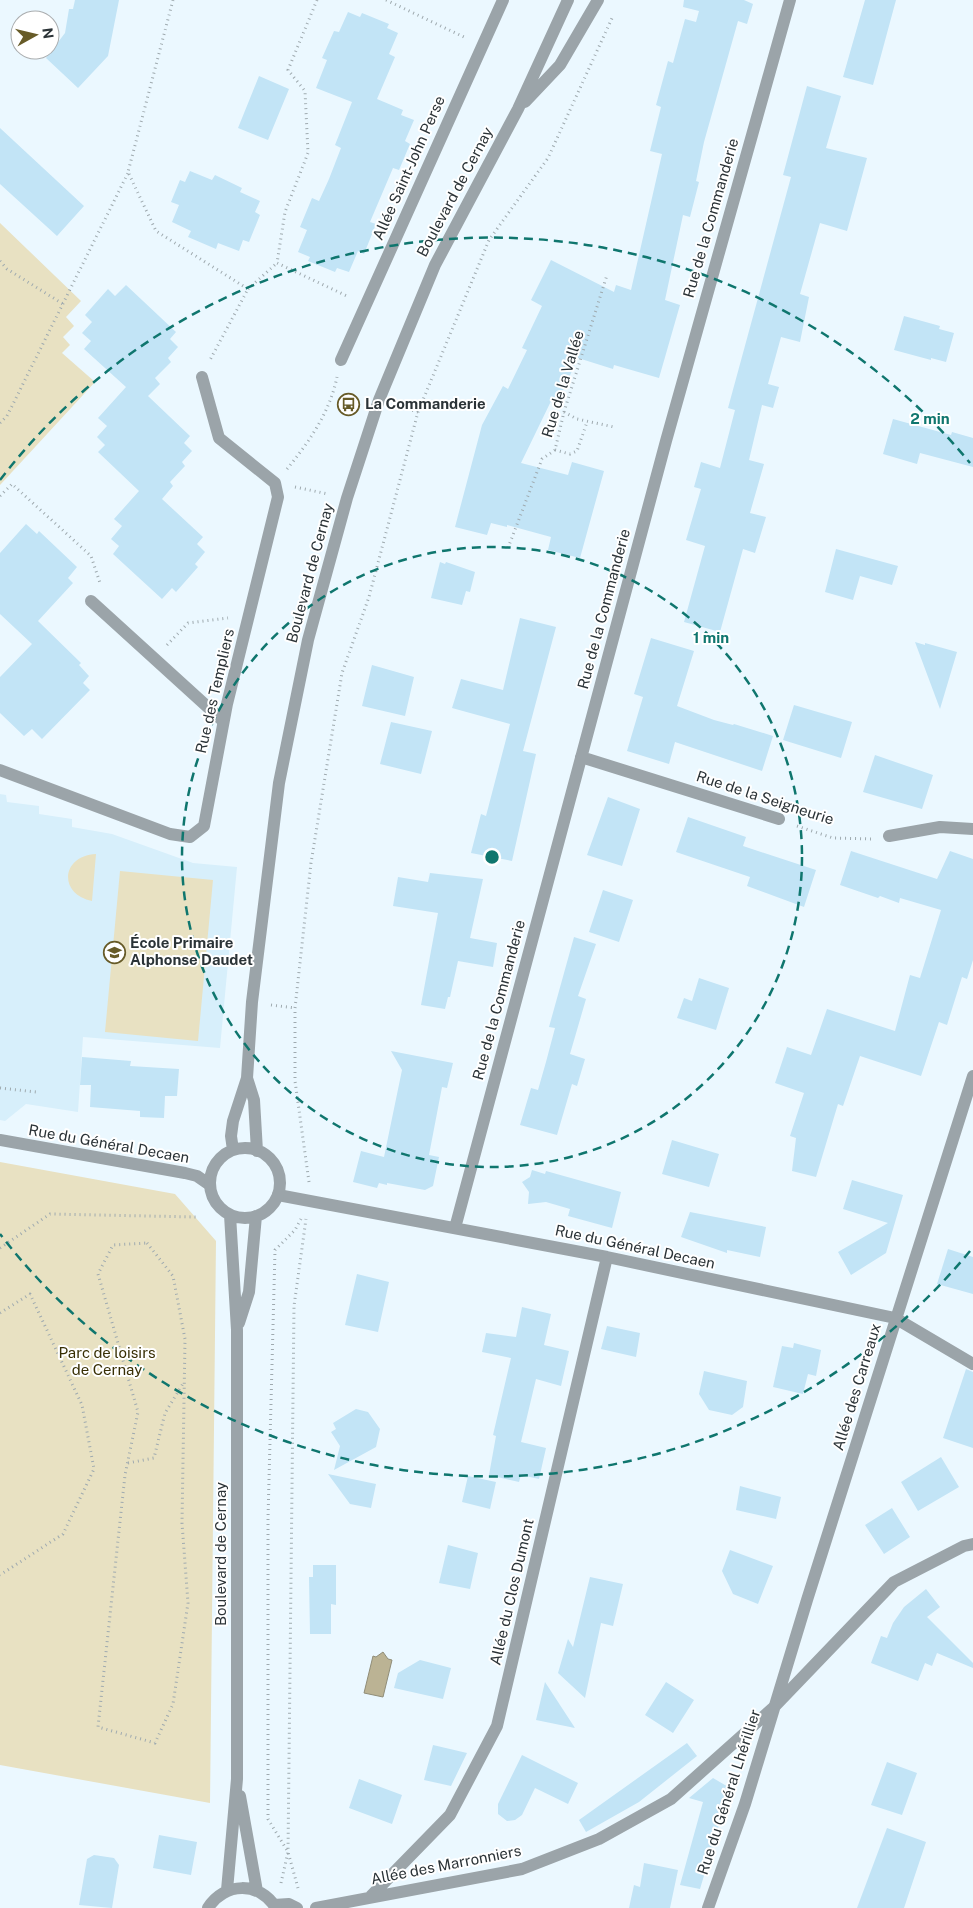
<svg xmlns="http://www.w3.org/2000/svg" width="973" height="1908" viewBox="0 0 973 1908" font-family="'Public Sans',sans-serif">
<style>
.built{fill:#d7effb}
.green{fill:#e8e1c2}
.water{fill:#bbb394;stroke:#908d78}
.building{fill:#c2e4f6}
.lines{fill:none;stroke-linecap:round;stroke-linejoin:round}
.path{stroke:#9faaaf;stroke-width:3;stroke-dasharray:1 4;stroke-linecap:butt}
.service{stroke:#9ba4a9;stroke-width:12}
.minor{stroke:#9ba4a9;stroke-width:12}
.tertiary{stroke:#9ba4a9;stroke-width:12}
.ring{fill:none;stroke:#0f766e;stroke-width:2.5;stroke-dasharray:9 6}
.labels{text-anchor:middle;stroke-width:4;stroke-linejoin:round;paint-order:stroke}
.street-label{font-size:15px;fill:#2b3337;stroke:#fff}
.poi-label{font-size:15px;font-weight:bold;fill:#2b3337;stroke:#fff;text-anchor:start}
.park-label{font-size:15px;fill:#382f04;stroke:#fff}
.centre{fill:#0f766e;stroke:#fff;stroke-width:2.5}
.ring-label{font-size:15px;text-anchor:middle;font-weight:bold;fill:#0f766e;stroke:#fff;stroke-width:4;stroke-linejoin:round;paint-order:stroke}
</style>
<rect width="100%" height="100%" fill="#ebf8ff"/>
<path class="built" d="M0 794 6 795 7 802 39 806V814L72 819V827L112 834 193 863 237 867 220 1048 83 1037 78 1112 26 1104 5 1121 0 1120Z"/>
<path class="green" d="M0 223 81 301 66 317 74 326 63 337 70 345 62 353 95 382 0 485Z
M96 854 92 901C58 894 61 856 96 854Z
M120 871 213 880 198 1041 105 1032Z
M0 1162 175 1194 216 1241 210 1803 0 1765Z"/>
<path class="water" d="M383 1652 388 1659 392 1660 383 1697 364 1693 373 1656 376 1657Z"/>
<path class="building" d="M75 0H119L108 56 78 88 46 58 65 33 69 9H73Z
M684 0H744L753 4 747 24 738 21 704 142 696 181 699 182 690 217 683 215 665 300 680 305 659 378 614 365 613 369 578 358 559 399 553 397 521 463 568 475 572 462 604 471 580 558 548 550 551 537 507 525V527L491 523 487 535 455 527 482 425 503 386 508 389 527 350 522 348 542 306 531 300 551 260 614 292 616 285 631 290 662 154 650 151 661 107 656 105 668 61 673 63 685 19 696 22 699 11 683 7Z
M865 0H896L873 85 843 77Z
M348 12 360 17 362 13 389 24 387 28 398 33 389 54 395 57 377 99 403 110 401 115 414 120 405 141 410 144 399 170 393 168 370 222 376 224 364 254 358 251 349 272 337 268 335 272 308 261 310 257 298 252 307 230 300 227 312 198 319 201 329 179 341 148 335 145 352 102 316 88 327 60 322 58 334 31 339 32Z
M259 76 289 89 268 140 238 128Z
M807 86 841 96 826 148 867 158 847 231 820 223 800 294 809 297 800 342 781 337 768 384 779 387 773 408 762 405 749 460 764 464 750 513 766 517 755 553 743 549 720 632 684 622 705 546 686 540 701 489 694 487 701 462 720 468 735 410 728 408 791 177 783 175Z
M0 128 84 206 57 236 0 184Z
M190 171 212 180 215 175 242 188 240 192 260 201 255 212 260 215 249 242 243 240 239 251 218 243 216 249 188 237 191 231 172 222 179 205 171 202 180 180 185 182Z
M126 285 176 332 170 339 178 347 168 358 171 362 155 378 160 384 148 396 190 436 184 443 192 451 182 462 185 466 170 482 173 486 162 499 203 537 197 544 205 552 195 564 198 567 176 592 172 588 162 599 113 554 119 546 111 539 122 526 114 519 139 491 98 452 105 445 97 437 107 426 98 418 126 387 84 349 91 341 82 333 92 322 85 315 108 289 115 296Z
M904 316 940 326 939 329 954 333 946 362 931 358V360L894 350Z
M893 419 951 435 952 432 973 438V467L920 453 917 464 883 454Z
M26 524 37 534 39 531 77 567 68 578 73 583 38 621 81 663 79 665 89 676 83 683 90 690 42 739 32 729 24 736 0 713V677L32 644 0 614V553Z
M836 549 898 566 892 585 860 576 853 600 825 592Z
M440 562 445 564 446 562 475 572 470 592 466 591 462 605 431 598Z
M520 618 556 627 523 751 536 754 512 861 471 853 481 814 486 816 510 724 452 708 461 679 503 690Z
M651 638 694 651 677 706 714 720 733 725 734 724 773 736 762 771 675 742 669 764 627 751 643 697 634 694Z
M915 642 925 645V643L957 652 940 709Z
M372 665 414 677 405 716 362 706Z
M794 705 852 722 841 758 783 740Z
M391 722 432 731 421 774 380 764Z
M875 755 933 775 922 809 863 792Z
M608 797 640 809 622 866 587 855Z
M688 817 746 837 743 846 816 870 804 907 747 886 750 877 676 852Z
M851 851 937 879 950 851 973 859V960L967 979 962 977 947 1025 939 1022 921 1076 860 1056 843 1106 838 1104 816 1177 792 1171 796 1138 790 1136 804 1093 775 1083 787 1047 811 1055 827 1009 895 1031 910 975 920 978 941 910 900 898 899 903 880 896 878 898 840 885Z
M430 873 483 879 470 938 497 943 493 967 458 961 450 997H448L445 1009 421 1005 438 913 393 906 398 877 428 882Z
M603 890 633 900 619 942 589 932Z
M574 937 596 944 578 996 586 999 570 1054 585 1059 577 1086 572 1084 557 1135 520 1125 531 1088 538 1090 546 1062 555 1028 549 1027Z
M699 978 729 988 716 1030 677 1018 684 998 692 1001Z
M391 1051 453 1063 447 1088 442 1087 429 1155 439 1157 433 1186 425 1190 387 1183V1185L379 1183 377 1188 353 1182 361 1151 384 1157 402 1070Z
M82 1057 131 1061 130 1066 179 1069 177 1096H165L164 1118 140 1117V1111L90 1107 91 1085H80Z
M672 1140 719 1154 709 1187 662 1174Z
M532 1170 545 1174 546 1171 621 1192 612 1228 568 1216 570 1209 546 1202 528 1204 529 1192 522 1182 530 1177Z
M852 1180 903 1195 886 1253 851 1275 838 1252 888 1223 843 1209Z
M690 1212 766 1227 760 1257 727 1250V1253L681 1237Z
M948 1249 973 1257V1294L937 1284Z
M357 1274 389 1282 378 1332 345 1325Z
M522 1307 551 1314 544 1345 569 1351 561 1386 536 1379 521 1442 546 1448 539 1479 521 1475 519 1482 489 1475 496 1436 493 1435 511 1358 482 1352 486 1333 516 1337Z
M607 1326 640 1333 636 1357 601 1349Z
M794 1343 821 1350 816 1376 808 1374 803 1394 773 1387 782 1346 793 1348Z
M966 1369 973 1372V1448L943 1438Z
M704 1371 747 1381 743 1407 732 1415 709 1410 699 1394Z
M356 1409 368 1412 380 1429 376 1447 334 1470 340 1446 331 1432 336 1429 333 1423Z
M941 1457 959 1487 918 1511 901 1482Z
M328 1474 376 1484 371 1508 350 1504Z
M468 1476 496 1482 490 1509 462 1502Z
M740 1486 781 1497 776 1519 736 1510Z
M892 1508 910 1537 884 1554 865 1525Z
M448 1545 478 1553 470 1589 439 1583Z
M730 1550 773 1566 758 1604 733 1594 722 1571Z
M313 1565H336V1605L331 1604V1634H310L309 1577H313Z
M590 1577 623 1584 613 1626 601 1623 585 1698 558 1673 568 1639 573 1647Z
M926 1589 940 1607 927 1617 973 1663V1668L937 1653 932 1666 925 1663 918 1681 871 1663 881 1636 887 1638 893 1623 904 1607Z
M420 1660 451 1668 443 1699 394 1688 398 1673Z
M545 1682 575 1728 536 1720Z
M666 1682 694 1700 673 1733 645 1715Z
M687 1743 697 1756 639 1802 586 1832 579 1820Z
M433 1745 467 1753 451 1786 424 1780Z
M522 1755 578 1783 568 1804 535 1788 522 1815 515 1820 507 1821 498 1814V1804Z
M887 1762 917 1773 902 1815 871 1805Z
M713 1778 730 1788 700 1889 680 1885 703 1802 689 1798Z
M359 1779 402 1795 392 1824 349 1808Z
M887 1828 926 1842 904 1908H857Z
M159 1835 197 1842 191 1875 153 1868Z
M94 1855 114 1858 119 1865 112 1908 79 1905 87 1859Z
M644 1863 678 1870 670 1908H629L634 1885 640 1887Z"/>
<g class="lines">
<path class="path" d="M173 0 128 172 156 231 248 289 210 360
M317 0 288 70 305 91 308 153 285 212 277 263 349 297
M386 0 466 38
M0 261 7 269 63 304
M248 289 277 263
M398 406 418 412
M564 412 577 419 614 427
M0 423 7 416 128 173
M555 450 570 454 577 451 587 422
M287 469C309 442 330 412 337 377
M295 487 328 494
M0 496 12 484 91 556 100 583
M508 548 542 459 555 450 564 412 607 275
M167 645 188 623 228 618
M797 826 833 838 871 839
M271 1005 295 1008
M0 1088 36 1092
M309 1182 295 1081V1008L311 863 342 673 369 597 418 412 489 240 548 158 613 16
M147 1243 173 1276 185 1339 182 1523 188 1603 173 1704 155 1743 98 1727 125 1475 138 1412 98 1274 113 1245Z
M0 1248 50 1214 196 1217
M0 1313 30 1294 82 1405 94 1469 63 1534 0 1575
M128 1463 154 1458 165 1413 184 1382
M281 1883 288 1852 294 1306 306 1219
M298 1888 288 1852 268 1819V1518L275 1250 295 1230 301 1219"/>
<path class="service" d="M91 601 223 721"/>
<path class="minor" d="M341 360 503 0
M581 757 779 819
M0 770 170 834 190 837 204 826 227 704 278 497 275 483 219 438 202 377
M889 836 940 827 973 829
M0 1140 185 1173 197 1176 210 1185
M278 1195 607 1257 895 1318 973 1364
M455 1228 666 441 790 0
M371 1896 450 1815 497 1726 607 1257
M274 1905 289 1904 297 1908
M316 1908 522 1869 599 1839 671 1799 773 1708 894 1582 964 1546 973 1544
M708 1908 745 1804 807 1600 973 1076"/>
<path class="tertiary" d="M525 102 560 65 598 0
M247 1078 254 1100 257 1151
M210 1183a35 35 0 1 1 70 0a35 35 0 1 1-70 0Z
M233 1150 231 1136 233 1121 247 1078 252 1002 279 783 308 640 347 498 379 400 435 265 518 109 568 0
M239 1323 249 1292 256 1216
M240 1796 257 1891
M227 1890 237 1779V1330L230 1215
M208 1908C224 1882 260 1881 276 1908"/>
</g>
<g class="ring">
<circle cx="492" cy="857" r="310"/>
<path d="M970 1251A620 620 0 0 1 0 1234M0 480A620 620 0 0 1 970 463"/>
</g>
<defs>
<symbol id="bus-ring" viewBox="-11 -11 22 22"><circle r="9.5" fill="#fff" stroke="#675b28" stroke-width="1.5"/><path d="M-5-6H5V4H4V6H2V4H-2V6H-4V4H-5ZM-3.5-4V0h7V-4ZM-3.5 1.2v1.5H-2V1.2ZM2 1.2v1.5H3.5V1.2Z" fill="#675b28"/></symbol>
<symbol id="school-ring" viewBox="-11 -11 22 22"><circle r="9.5" fill="#fff" stroke="#675b28" stroke-width="1.5"/><path d="M0-5L7-2L0 1L-7-2ZM-4 1L0 2.5L4 1V4Q0 6-4 4Z" fill="#675b28"/></symbol>
</defs>
<g fill-rule="evenodd">
<use href="#bus-ring" x="336" y="392" width="25" height="25"/>
<use href="#school-ring" x="102" y="940" width="25" height="25"/>
</g>
<g class="labels">
<g class="street-label">
<text transform="translate(409 168) rotate(-66)" y="5">Allée Saint-John Perse</text>
<text transform="translate(455 192) rotate(-62)" y="5">Boulevard de Cernay</text>
<text transform="translate(711 218) rotate(-74)" y="5">Rue de la Commanderie</text>
<text transform="translate(563 384) rotate(-73)" y="5">Rue de la Vallée</text>
<text transform="translate(310 573) rotate(-75)" y="5">Boulevard de Cernay</text>
<text transform="translate(604 609) rotate(-75)" y="5">Rue de la Commanderie</text>
<text transform="translate(215 691) rotate(-77)" y="5">Rue des Templiers</text>
<text transform="translate(765 798) rotate(18)" y="5">Rue de la Seigneurie</text>
<text transform="translate(499 1000) rotate(-75)" y="5">Rue de la Commanderie</text>
<text transform="translate(109 1144) rotate(10)" y="5">Rue du Général Decaen</text>
<text transform="translate(635 1247) rotate(12)" y="5">Rue du Général Decaen</text>
<text transform="translate(857 1387) rotate(-73)" y="5">Allée des Carreaux</text>
<text transform="translate(221 1554) rotate(-90)" y="5">Boulevard de Cernay</text>
<text transform="translate(512 1592) rotate(-77)" y="5">Allée du Clos Dumont</text>
<text transform="translate(729 1792) rotate(-72)" y="5">Rue du Général Lhérillier</text>
<text transform="translate(446 1865) rotate(-11)" y="5">Allée des Marronniers</text>
</g>
<g class="poi-label">
<text x="365" y="409">La Commanderie</text>
<text x="130" y="948">École Primaire<tspan x="130" dy="17">Alphonse Daudet</tspan></text>
</g>
<g class="park-label">
<text x="107" y="1358">Parc de loisirs<tspan x="107" dy="17">de Cernay</tspan></text>
</g>
</g>
<circle cx="492" cy="857" r="8" class="centre"/>
<g class="ring-label">
<text x="930" y="424">2 min</text>
<text x="711" y="643">1 min</text>
</g>
<g transform="translate(35 35) rotate(82)"><circle r="24" fill="#ffffff" stroke="#aaadaf"/>
<path d="M0-4L9 19L0 12L-9 19Z" fill="#675b28"/>
<text y="-8" font-size="14" font-weight="bold" text-anchor="middle" fill="#2b3337">N</text>
</g>
</svg>
